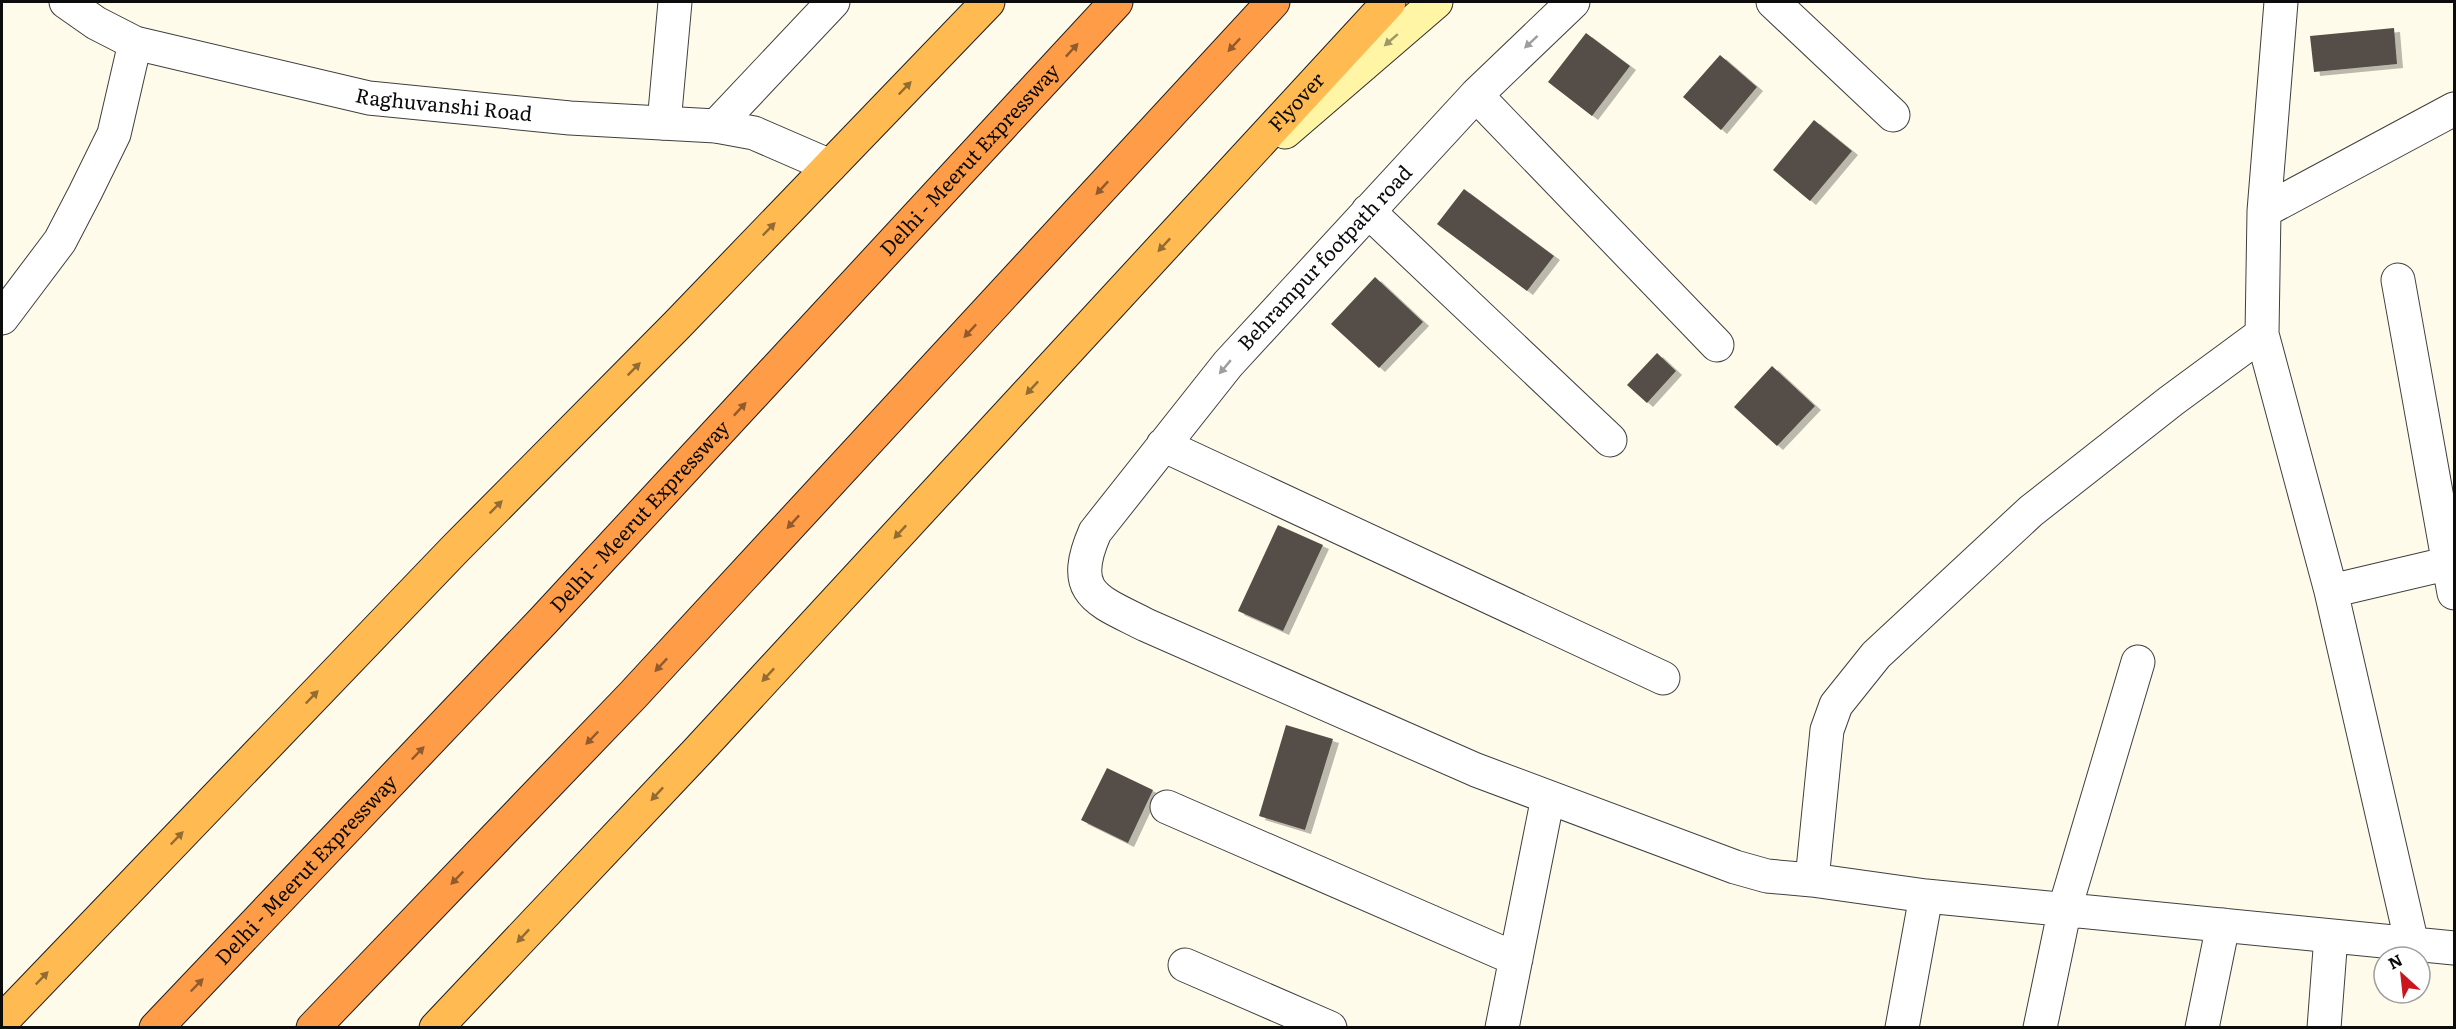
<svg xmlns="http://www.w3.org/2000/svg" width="2456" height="1029" viewBox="0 0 2456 1029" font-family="Literata,serif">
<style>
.building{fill:#554d47;filter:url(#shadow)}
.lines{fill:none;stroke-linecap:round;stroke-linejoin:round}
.minor-casing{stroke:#3f3f3f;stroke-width:35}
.tertiary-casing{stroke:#3f3f3f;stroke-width:35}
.secondary-casing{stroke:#2e2e2e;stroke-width:35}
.trunk-casing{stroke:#1d1d1d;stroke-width:35}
.motorway-casing{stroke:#1d1d1d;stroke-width:35}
.minor{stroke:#fff;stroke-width:33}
.tertiary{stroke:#fff;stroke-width:33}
.secondary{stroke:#fff5a5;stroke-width:33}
.trunk{stroke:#ffba51;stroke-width:33}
.motorway{stroke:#ff9c48;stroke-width:33}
.oneway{fill:#9e9868}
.oneway2{fill:#9e9e9e}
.oneway3{fill:#925b2d}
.oneway4{fill:#926c32}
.labels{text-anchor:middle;stroke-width:6;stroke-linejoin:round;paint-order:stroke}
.street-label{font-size:20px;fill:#0c0c0c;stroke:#fff}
</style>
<defs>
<filter id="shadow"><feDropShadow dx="6" dy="4" stdDeviation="0" flood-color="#0004"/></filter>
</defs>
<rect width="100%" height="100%" fill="#fffbea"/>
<path class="building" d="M2394 28 2397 64 2314 72 2310 36Z
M1586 33 1630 66 1592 116 1548 82Z
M1720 55 1757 87 1721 130 1683 97Z
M1814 120 1852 151 1810 201 1773 170Z
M1464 189 1554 256 1527 291 1437 224Z
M1375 277 1423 322 1379 368 1331 324Z
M1657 353 1676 371 1647 403 1627 385Z
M1772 366 1815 406 1777 446 1734 407Z
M1278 525 1323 545 1283 631 1238 611Z
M1286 725 1333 739 1305 830 1259 816Z
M1107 768 1153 790 1128 843 1081 820Z"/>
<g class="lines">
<defs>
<path id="minor" d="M1573 2 1476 95 1228 364 1095 532C1068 594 1097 600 1146 625L1476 770 1735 867 1767 876 1812 880 1926 896 2454 948
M1773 2 1893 115
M2281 2 2264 211 2262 334 2331 591 2412 944
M1476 95 1717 345
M664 123 675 2
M1368 211 1610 440
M2264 211 2454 109
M2398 280 2454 593
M2 318 60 241 85 193 114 134 135 43
M1163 445 1663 678
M2331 591 2454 562
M1167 807 1516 959
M1812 880 1827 730 1836 705 1876 655 2031 511 2171 401 2262 334
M1185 965 1330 1028
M1502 1028 1548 797
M1902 1028 1926 896
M2040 1028 2065 908 2138 662
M2202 1028 2223 925
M2324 1028 2331 936"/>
<g id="tertiary">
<path id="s1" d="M66 2 96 23 135 43 369 98 570 118 716 126 754 133 830 166"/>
<path d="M716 126 833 2"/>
</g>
<path id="secondary" d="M1285 132 1436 2"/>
<g id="trunk">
<path d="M2 1021 455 549 677 325 988 2"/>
<path id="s2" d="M436 1028 697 752 1389 2"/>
</g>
<g id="motorway">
<path id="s3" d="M156 1028 543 621 1116 2"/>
<path d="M313 1028 632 696 1273 2"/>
</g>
</defs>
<use href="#minor" class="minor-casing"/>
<use href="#tertiary" class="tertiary-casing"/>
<use href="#secondary" class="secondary-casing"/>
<use href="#trunk" class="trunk-casing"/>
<use href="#motorway" class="motorway-casing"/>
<use href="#minor" class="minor"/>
<use href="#tertiary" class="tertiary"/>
<use href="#secondary" class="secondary"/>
<use href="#trunk" class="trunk"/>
<use href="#motorway" class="motorway"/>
</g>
<defs><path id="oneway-solid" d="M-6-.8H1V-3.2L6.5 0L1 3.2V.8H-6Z" transform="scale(1.5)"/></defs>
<use class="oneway" href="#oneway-solid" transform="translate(1391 40) rotate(139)"/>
<g class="oneway2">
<use href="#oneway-solid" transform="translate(1531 42) rotate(137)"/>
<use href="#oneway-solid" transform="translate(1225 367) rotate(130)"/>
</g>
<g class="oneway3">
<use href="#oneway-solid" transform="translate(1234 45) rotate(133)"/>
<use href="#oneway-solid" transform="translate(1072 50) rotate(-47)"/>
<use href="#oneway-solid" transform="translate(1102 188) rotate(133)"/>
<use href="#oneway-solid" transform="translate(970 331) rotate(133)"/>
<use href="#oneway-solid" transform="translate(740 409) rotate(-47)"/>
<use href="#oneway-solid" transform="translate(793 522) rotate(133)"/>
<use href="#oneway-solid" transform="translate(661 665) rotate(133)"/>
<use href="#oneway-solid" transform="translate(592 738) rotate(134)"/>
<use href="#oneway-solid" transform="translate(418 753) rotate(-46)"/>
<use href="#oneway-solid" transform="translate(457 878) rotate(134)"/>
<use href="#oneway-solid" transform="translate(197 985) rotate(-46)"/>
</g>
<g class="oneway4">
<use href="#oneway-solid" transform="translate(905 88) rotate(-46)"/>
<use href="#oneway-solid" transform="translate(769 229) rotate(-46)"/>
<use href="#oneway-solid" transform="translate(1164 245) rotate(133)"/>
<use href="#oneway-solid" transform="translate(634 369) rotate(-45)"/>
<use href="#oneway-solid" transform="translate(1032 388) rotate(133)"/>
<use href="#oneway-solid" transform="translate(496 507) rotate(-45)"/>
<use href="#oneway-solid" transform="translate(900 532) rotate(133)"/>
<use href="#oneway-solid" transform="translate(768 675) rotate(133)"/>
<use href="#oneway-solid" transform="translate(312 697) rotate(-46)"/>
<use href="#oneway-solid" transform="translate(657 794) rotate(133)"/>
<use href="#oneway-solid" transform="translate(177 838) rotate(-46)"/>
<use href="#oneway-solid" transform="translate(523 936) rotate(133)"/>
<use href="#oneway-solid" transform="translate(42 978) rotate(-46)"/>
</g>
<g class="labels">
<g class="street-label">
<text dy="7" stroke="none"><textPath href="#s2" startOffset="1264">Flyover</textPath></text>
<text dy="7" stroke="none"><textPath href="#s1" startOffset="396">Raghuvanshi Road</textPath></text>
<text dy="7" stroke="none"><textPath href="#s3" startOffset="1190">Delhi - Meerut Expressway</textPath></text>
<text transform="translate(1325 258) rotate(-47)" y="7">Behrampur footpath road</text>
<text dy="7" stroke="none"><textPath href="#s3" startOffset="704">Delhi - Meerut Expressway</textPath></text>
<text dy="7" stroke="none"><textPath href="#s3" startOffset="218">Delhi - Meerut Expressway</textPath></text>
</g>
</g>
<rect width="2456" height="1029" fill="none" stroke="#0c0c0c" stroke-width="6"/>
<g transform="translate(2402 975) rotate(333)"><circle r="28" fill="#ffffff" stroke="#9e9e9e" stroke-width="1.5"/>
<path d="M0-4.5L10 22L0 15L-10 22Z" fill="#ca151e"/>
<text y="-9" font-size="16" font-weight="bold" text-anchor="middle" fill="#0c0c0c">N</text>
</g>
</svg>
